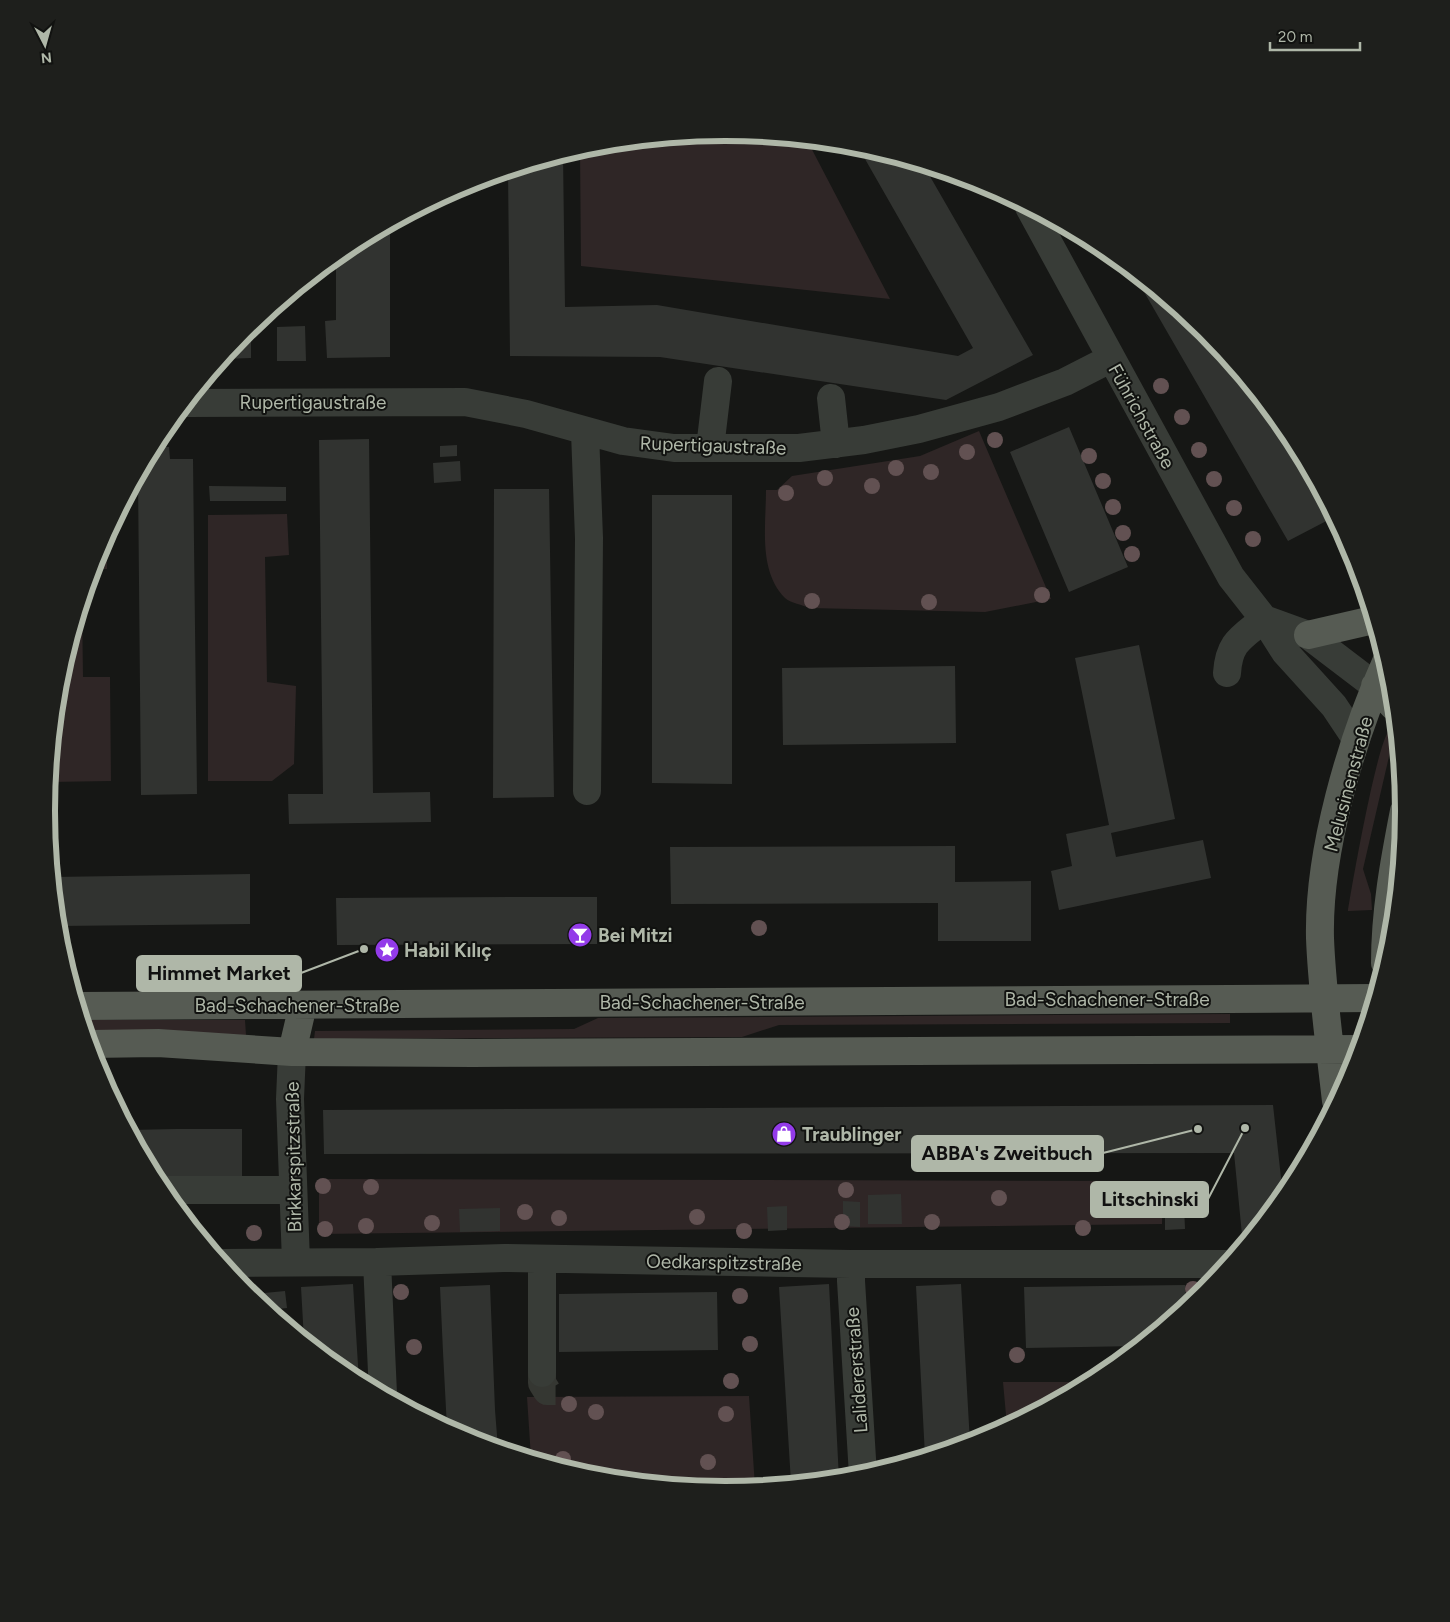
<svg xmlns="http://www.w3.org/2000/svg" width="1450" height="1622" viewBox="0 0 1450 1622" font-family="Figtree,sans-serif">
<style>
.green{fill:#2f2626}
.building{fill:#313330}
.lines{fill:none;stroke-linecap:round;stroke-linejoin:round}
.minor-tunnel{stroke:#353732;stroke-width:28;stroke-dasharray:28 14;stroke-linecap:butt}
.minor{stroke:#383c37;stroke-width:28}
.major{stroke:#565b53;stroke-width:28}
.tree{fill:#625152}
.labels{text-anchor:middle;stroke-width:4;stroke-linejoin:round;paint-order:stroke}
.street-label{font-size:19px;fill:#afb7a8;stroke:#111210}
.poi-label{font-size:19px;font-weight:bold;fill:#afb7a8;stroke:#111210;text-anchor:start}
.rim{fill:none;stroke:#afb7a8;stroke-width:6}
.leader{fill:none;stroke:#afb7a8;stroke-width:2}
.callout-dot{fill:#afb7a8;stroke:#111210;stroke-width:2}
.callout{fill:#afb7a8;stroke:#afb7a8;stroke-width:2}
.callout-label{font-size:20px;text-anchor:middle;font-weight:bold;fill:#111}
</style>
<rect width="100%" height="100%" fill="#161715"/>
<path class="green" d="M725 132 807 140 890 299 581 266 580 149 593 145Z
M979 431 1051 599 985 612 810 608C803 605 790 603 785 598 758 571 766 525 766 490H777L792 476 920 456Z
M287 514 289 555 265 557 267 682 296 686 294 764 272 781H208V515Z
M107 535V569H92L98 551Z
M82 604 83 677H110L111 781 49 782 59 678Z
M1389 731 1394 735 1363 869 1371 894 1372 910 1348 911C1352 885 1377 743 1389 731Z
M1230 1014V1023L779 1025 742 1037 314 1039 315 1031 574 1029 598 1018Z
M83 1020H245L246 1035 87 1034Z
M319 1179 1163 1181 1162 1224 319 1234Z
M1003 1382H1089L1007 1426Z
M749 1396 755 1487 725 1490 592 1477 531 1458 527 1397Z"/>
<path class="building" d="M857 145 924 166 1033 355 946 400 660 357 510 356 508 171 563 154 565 307 657 305 958 356 973 348Z
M390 224V357L327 358 325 321 336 320V257L348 246Z
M1132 271 1205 331 1278 420 1334 517 1288 541Z
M251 326V358L222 359 245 331Z
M305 326 306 361H277V327Z
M1069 427 1128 567 1069 592 1010 452Z
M369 439 373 793 430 792 431 822 289 824 288 794H323L319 440Z
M457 445V456L440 457V446Z
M154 447H169L170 459H193L197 794 141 795 138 477Z
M460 461 461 481 434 483 433 463Z
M209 486 286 487V501H210Z
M494 489H549L554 797 493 798Z
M652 495H732V784L652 783Z
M1139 645 1175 819 1111 833 1116 857 1203 840 1211 878 1059 910 1051 871 1072 866 1066 834 1109 825 1075 658Z
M955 666 956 743 783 745 782 668Z
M955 846V882L1031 881V941H938V903L671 904 670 847Z
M250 874V924L58 926 53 877Z
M532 897H597V944L337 945 336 898Z
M1273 1105 1283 1196 1243 1245 1234 1153 324 1154 323 1110Z
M176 1129H242V1177L155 1178 130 1130Z
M901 1194 902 1224H868V1195Z
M843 1201 860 1202V1227L843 1226Z
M1184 1204 1185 1229 1165 1230V1205Z
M787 1206V1230L768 1231 767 1207Z
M500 1208V1231L460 1232 459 1209Z
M353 1284 357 1349 359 1381 348 1375 304 1340 301 1287Z
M829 1284 839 1479 791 1483 779 1287Z
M961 1284 970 1443 925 1456 916 1286Z
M490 1285 495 1410 498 1448 465 1438 447 1428 443 1352 440 1287Z
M1185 1285 1186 1307 1138 1346 1026 1348 1024 1287Z
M285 1291 287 1308 269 1310 255 1299 254 1294Z
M717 1292 718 1350 559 1352V1294Z"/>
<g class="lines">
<path class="minor-tunnel" d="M542 1373V1383L547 1391H559"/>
<path class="minor" d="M1029 207 1231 577 1264 619 1285 652 1334 706 1356 739
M831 398 836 444
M186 403 465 402 526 414 623 441 674 448H799L864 440 919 429 999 407 1065 382 1110 359
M585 432 589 538 587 791
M710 448 718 381
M1264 619 1308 635 1375 686
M1227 673C1229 642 1241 638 1264 619
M292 1052 290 1099 296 1262
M162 1190H293
M377 1262 383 1394
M222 1263 377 1262 504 1258 851 1264H1227
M851 1264V1281L863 1475
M542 1373V1259"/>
<path class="major" d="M1308 635 1373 620
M1375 686 1393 706
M1385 963C1385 912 1394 862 1404 811
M78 1006 1374 998
M90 1044 158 1043 292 1052 473 1053 1359 1049
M292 1052 303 1005
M1336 1101C1330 1047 1322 992 1320 938 1318 852 1351 740 1386 662"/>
</g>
<g class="tree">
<circle cx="1161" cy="386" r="8"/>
<circle cx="1182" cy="417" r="8"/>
<circle cx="995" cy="440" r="8"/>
<circle cx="1199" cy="450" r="8"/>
<circle cx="967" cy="452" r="8"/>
<circle cx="1089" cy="456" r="8"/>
<circle cx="896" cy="468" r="8"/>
<circle cx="931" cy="472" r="8"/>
<circle cx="825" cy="478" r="8"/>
<circle cx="1214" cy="479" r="8"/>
<circle cx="1103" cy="481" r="8"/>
<circle cx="872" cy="486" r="8"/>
<circle cx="786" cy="493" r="8"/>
<circle cx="1113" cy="507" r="8"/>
<circle cx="1234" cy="508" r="8"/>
<circle cx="1123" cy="533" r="8"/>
<circle cx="1253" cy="539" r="8"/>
<circle cx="1132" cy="554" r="8"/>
<circle cx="1042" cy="595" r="8"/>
<circle cx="812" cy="601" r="8"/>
<circle cx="929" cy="602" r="8"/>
<circle cx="759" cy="928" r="8"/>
<circle cx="323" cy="1186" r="8"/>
<circle cx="371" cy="1187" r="8"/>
<circle cx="846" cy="1190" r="8"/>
<circle cx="999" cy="1198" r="8"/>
<circle cx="525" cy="1212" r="8"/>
<circle cx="697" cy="1217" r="8"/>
<circle cx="559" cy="1218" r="8"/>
<circle cx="842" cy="1222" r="8"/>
<circle cx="932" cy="1222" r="8"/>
<circle cx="432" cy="1223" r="8"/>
<circle cx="366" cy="1226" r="8"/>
<circle cx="1083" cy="1228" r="8"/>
<circle cx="325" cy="1229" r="8"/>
<circle cx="744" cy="1231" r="8"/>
<circle cx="254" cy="1233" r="8"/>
<circle cx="1193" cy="1289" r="8"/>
<circle cx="401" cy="1292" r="8"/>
<circle cx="740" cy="1296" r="8"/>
<circle cx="750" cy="1344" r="8"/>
<circle cx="414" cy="1347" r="8"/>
<circle cx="1017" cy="1355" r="8"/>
<circle cx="731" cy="1381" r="8"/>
<circle cx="569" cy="1404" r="8"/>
<circle cx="596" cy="1412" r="8"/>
<circle cx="726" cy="1414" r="8"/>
<circle cx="563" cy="1459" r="8"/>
<circle cx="708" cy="1462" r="8"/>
</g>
<defs>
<symbol id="bar-disc" viewBox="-11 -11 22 22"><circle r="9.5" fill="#933be9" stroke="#111210"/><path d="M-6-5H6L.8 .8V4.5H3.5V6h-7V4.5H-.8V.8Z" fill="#fff"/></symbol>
<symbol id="sight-disc" viewBox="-11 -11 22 22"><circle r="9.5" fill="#933be9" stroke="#111210"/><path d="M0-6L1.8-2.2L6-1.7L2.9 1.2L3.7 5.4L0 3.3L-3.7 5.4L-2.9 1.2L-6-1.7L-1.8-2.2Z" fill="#fff"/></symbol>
<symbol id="shop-disc" viewBox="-11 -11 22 22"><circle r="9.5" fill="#933be9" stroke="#111210"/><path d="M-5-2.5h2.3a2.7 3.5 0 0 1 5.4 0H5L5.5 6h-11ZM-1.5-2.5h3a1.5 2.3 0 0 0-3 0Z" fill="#fff"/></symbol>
</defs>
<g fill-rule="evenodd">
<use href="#bar-disc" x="566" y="921" width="28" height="28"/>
<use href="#sight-disc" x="373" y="936" width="28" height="28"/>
<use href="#shop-disc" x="770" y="1120" width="28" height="28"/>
</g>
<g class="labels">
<g class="street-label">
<text x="313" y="409">Rupertigaustraße</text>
<text transform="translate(1142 416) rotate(61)" y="7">Führichstraße</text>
<text transform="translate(713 445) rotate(2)" y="7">Rupertigaustraße</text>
<text transform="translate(1348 784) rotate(-75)" y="7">Melusinenstraße</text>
<text x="1107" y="1006">Bad-Schachener-Straße</text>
<text x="702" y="1009">Bad-Schachener-Straße</text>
<text x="297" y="1012">Bad-Schachener-Straße</text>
<text transform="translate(293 1157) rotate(-91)" y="7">Birkkarspitzstraße</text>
<text transform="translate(724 1262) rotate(1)" y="7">Oedkarspitzstraße</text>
<text transform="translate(856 1370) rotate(-94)" y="7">Lalidererstraße</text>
</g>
<g class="poi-label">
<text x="598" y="942">Bei Mitzi</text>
<text x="404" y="957">Habil Kılıç</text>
<text x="802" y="1141">Traublinger</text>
</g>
</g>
<path d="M0 0H1450V1622H0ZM55 811a670 670 0 1 1 1340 0a670 670 0 1 1-1340 0Z" fill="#1e1f1c" fill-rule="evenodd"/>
<path class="rim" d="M55 811a670 670 0 1 1 1340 0a670 670 0 1 1-1340 0Z"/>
<path class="leader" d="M364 949L301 973M1198 1129L1103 1153M1245 1128L1208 1199"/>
<g class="callout-dot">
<circle cx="364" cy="949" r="5"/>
<circle cx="1198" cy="1129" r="5"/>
<circle cx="1245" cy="1128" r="5"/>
</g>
<g class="callout">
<rect x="137" y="956" width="164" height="35" rx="5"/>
<rect x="912" y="1136" width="191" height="35" rx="5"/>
<rect x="1091" y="1182" width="117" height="35" rx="5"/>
</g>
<g class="callout-label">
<text x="219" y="980">Himmet Market</text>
<text x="1007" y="1160">ABBA's Zweitbuch</text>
<text x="1150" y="1206">Litschinski</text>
</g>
<g transform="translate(45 45) rotate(174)" stroke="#111210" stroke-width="4" paint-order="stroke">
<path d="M0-4L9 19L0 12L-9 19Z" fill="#afb7a8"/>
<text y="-8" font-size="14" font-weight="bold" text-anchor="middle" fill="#afb7a8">N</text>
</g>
<path d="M1270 42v8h90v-8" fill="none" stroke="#afb7a8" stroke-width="2.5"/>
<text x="1278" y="42" font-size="15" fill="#afb7a8" stroke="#111210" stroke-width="4" paint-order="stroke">20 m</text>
</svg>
